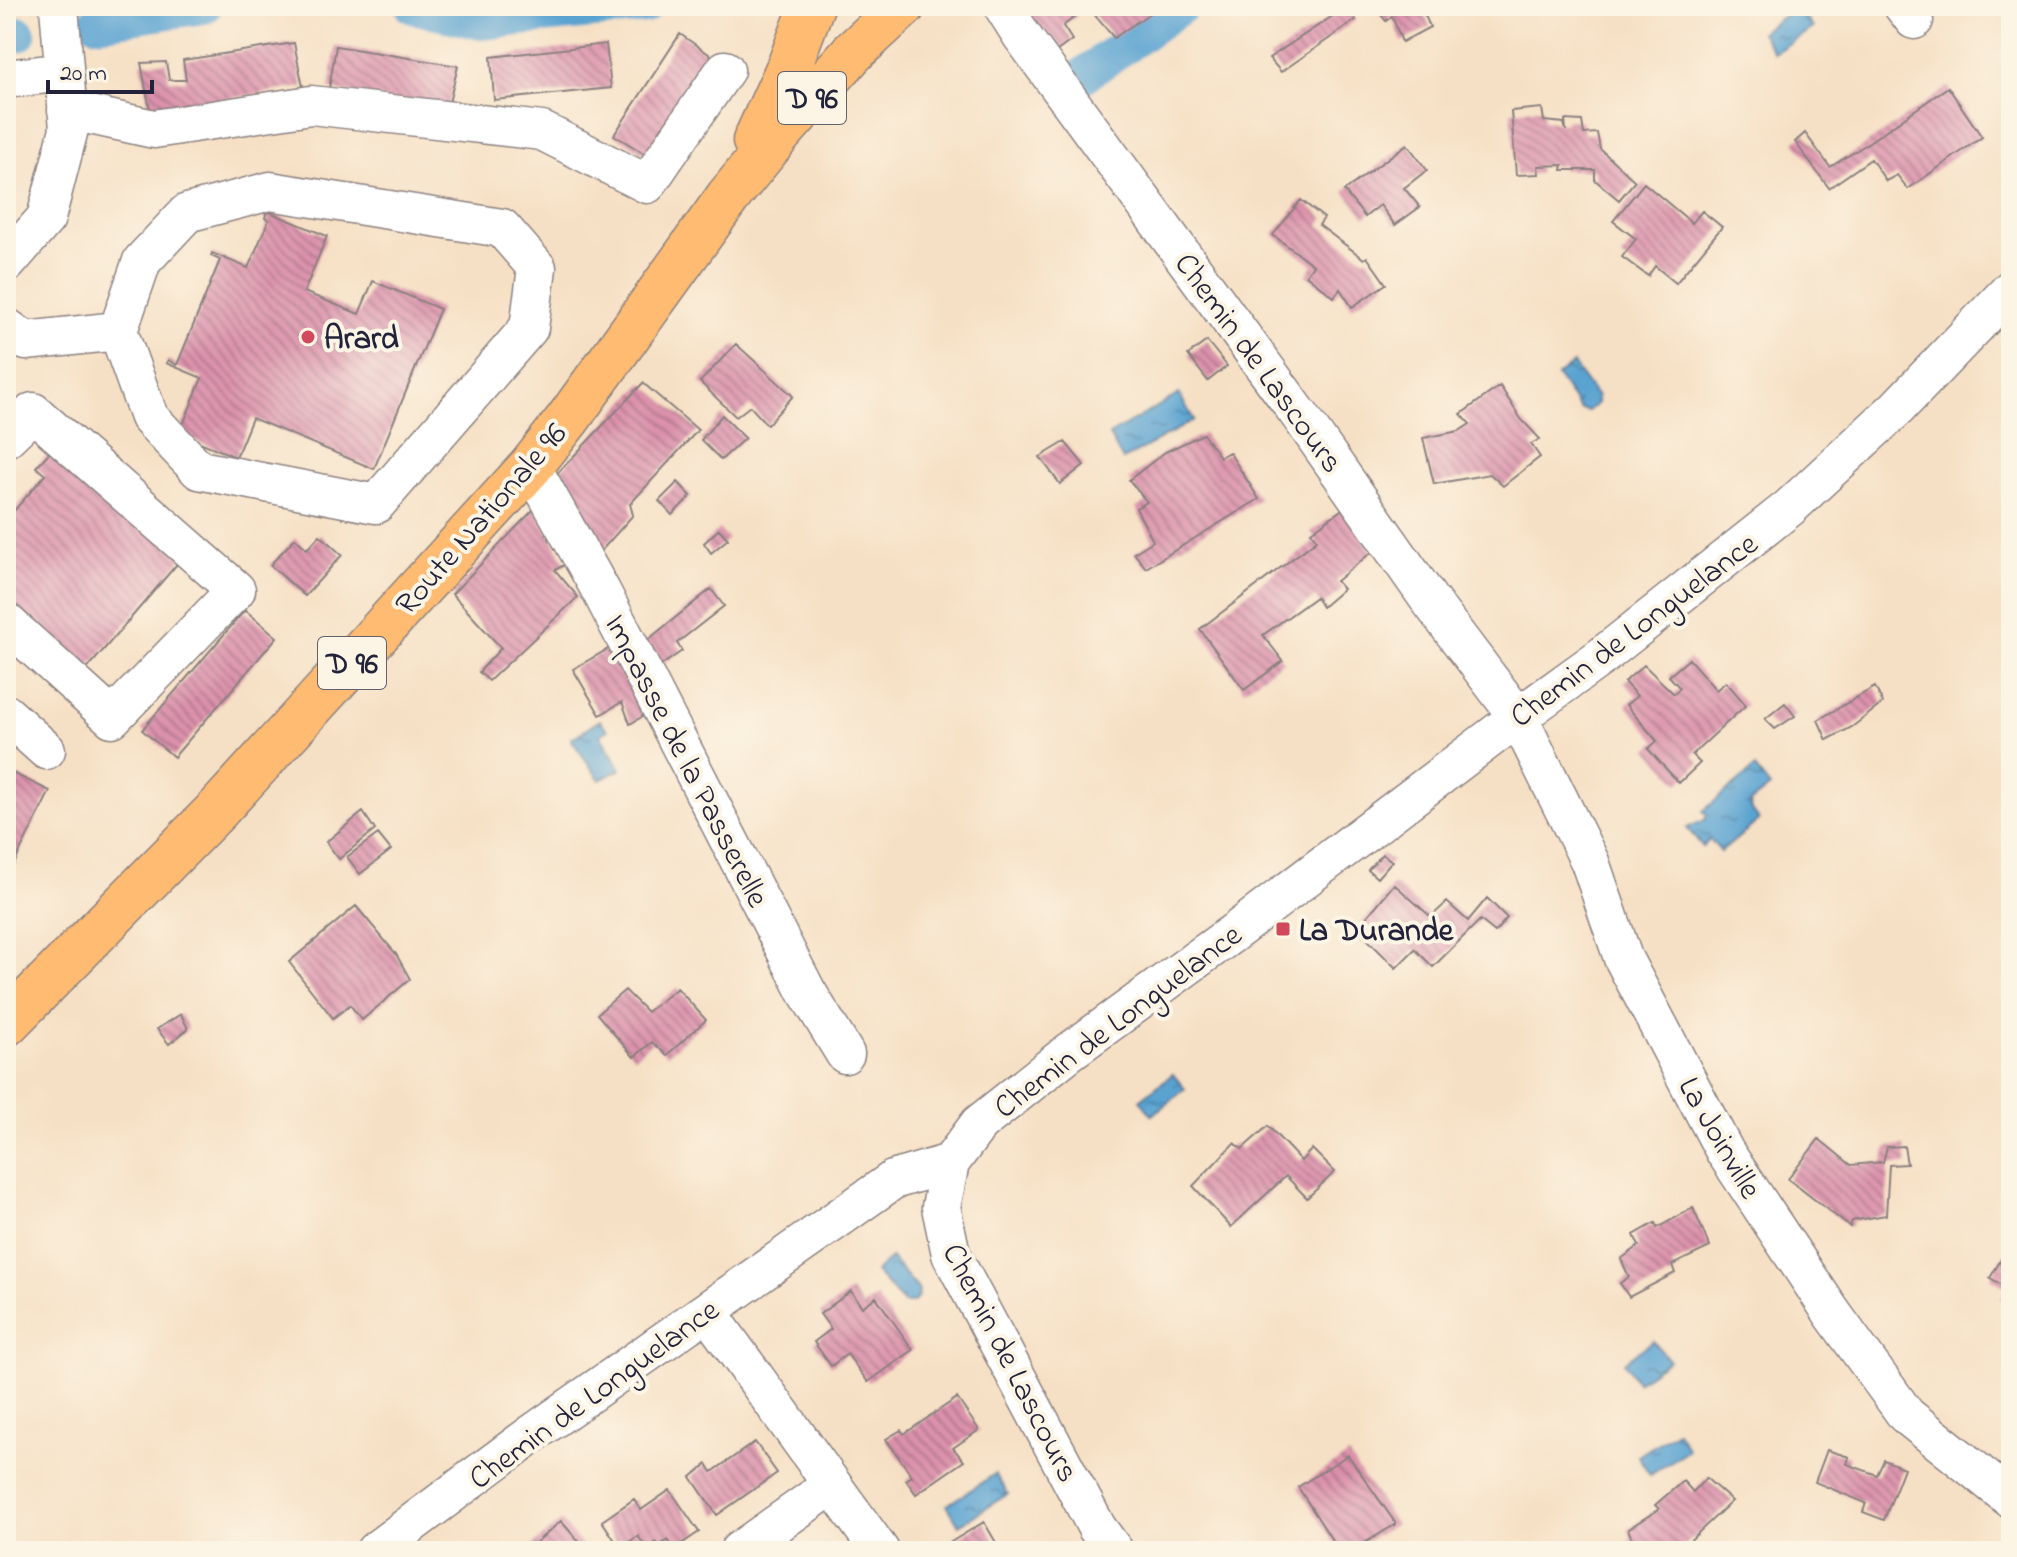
<svg xmlns="http://www.w3.org/2000/svg" width="2017" height="1557" viewBox="0 0 2017 1557" font-family="'Indie Flower',sans-serif">
<style>
.water{fill:url(#water-ripples);stroke:#3e6286;stroke-width:2}
.lines{fill:none;stroke-linecap:round;stroke-linejoin:round}
.canal{stroke:#5aa3d1;stroke-width:36}
.building{fill:url(#building-back-hatch)}
.minor-casing{stroke:#8c8180;stroke-width:41}
.major-casing{stroke:#8c8180;stroke-width:47}
.minor{stroke:#fff;stroke-width:38}
.major{stroke:#febb71;stroke-width:44}
.poi-dot{fill:#d1495b;stroke:#fcf5e5;stroke-width:3}
.labels{text-anchor:middle;stroke-width:8;stroke-linejoin:round;paint-order:stroke}
.shield{fill:#fcf5e5;stroke:#63616e;stroke-width:2}
.shield-label{font-size:30px;font-weight:bold;fill:#22223b}
.poi-label{font-size:32px;font-weight:bold;fill:#22223b;stroke:#fcf5e5;text-anchor:start}
.street-label{font-size:32px;fill:#22223b;stroke:#fcf5e5}
</style>
<defs>
<pattern id="water-ripples" width="26" height="14" patternUnits="userSpaceOnUse" patternTransform="scale(2)"><rect width="26" height="14" fill="#5aa3d1"/><path d="M2 4q2-2 4 0t4 0M15 11q2-2 4 0t4 0" fill="none" stroke="#4a84ab"/></pattern>
<pattern id="building-back-hatch" width="6" height="6" patternUnits="userSpaceOnUse" patternTransform="scale(2)"><rect width="6" height="6" fill="#db91ab"/><path d="M-1 5l2 2M0 0l6 6M5-1l2 2" fill="none" stroke="#b1768c"/></pattern>
</defs>
<rect width="100%" height="100%" fill="#fcf5e5"/>
<filter id="ink" filterUnits="userSpaceOnUse"><feTurbulence type="fractalNoise" baseFrequency=".0125" numOctaves="2"/><feDisplacementMap in="SourceGraphic" scale="16" xChannelSelector="R" yChannelSelector="G"/><feConvolveMatrix kernelMatrix="1 2 1 2 8 2 1 2 1" color-interpolation-filters="sRGB"/></filter>
<filter id="wash" filterUnits="userSpaceOnUse"><feTurbulence type="fractalNoise" baseFrequency=".006" numOctaves="4" result="noise"/><feDisplacementMap in="SourceGraphic" scale="32" xChannelSelector="R" yChannelSelector="G"/><feGaussianBlur stdDeviation="1.8" result="paint"/><feColorMatrix in="noise" values="0 0 0 0 0 0 0 0 0 0 0 0 0 0 0 0 0 1.4 0 .05"/><feComposite in="paint" operator="in"/></filter>
<g filter="url(#wash)">
<rect width="100%" height="100%" fill="#f6e0c5"/>
<path class="water" d="M1798 6 1813 28 1774 53 1761 32Z
M1573 364 1597 397V404L1588 411 1580 409 1557 376Z
M1179 394 1194 420 1123 460 1109 435Z
M600 720 608 730 600 735 621 769 600 780 571 739Z
M1755 768 1770 787 1751 802V809L1759 820 1721 852 1710 839 1703 847 1687 828 1705 820 1707 815 1703 811Z
M1173 1074 1185 1089 1152 1115 1140 1100Z
M891 1258 919 1290 918 1297 913 1303H904L875 1272Z
M1653 1341 1669 1360 1637 1382 1624 1362Z
M1677 1431 1688 1450 1650 1475 1638 1456Z
M995 1474 1008 1494 959 1525 947 1505Z"/>
<g class="lines">
<path class="canal" d="M413 6 481 22 644 6
M97 22 204 6
M6 36 18 34
M1081 77 1181 6"/>
</g>
<g id="blocks">
<path class="building" d="M1027 6H1160L1114 38 1088 7 1063 26 1072 40 1053 54 1022 10Z
M1348 6 1356 20 1281 72 1269 58Z
M1374 6H1421L1430 27 1402 42 1392 16 1386 21Z
M680 34 716 59 650 157 614 135Z
M294 43 303 87 150 110 141 63 166 62 169 80H186L183 60Z
M606 44 611 88 494 100 491 57Z
M336 46 458 66 447 111 329 89Z
M1948 87 1982 137 1908 189 1897 175 1886 181 1871 159 1829 188 1795 142 1805 133 1830 167 1862 147Z
M1542 108 1544 121 1564 123 1566 131 1565 120 1582 121 1584 134 1597 133 1600 149 1635 181 1619 200 1595 180V170H1562L1563 165 1538 166 1539 174 1516 175 1511 111Z
M1407 144 1427 170 1404 188 1420 207 1395 225 1380 205 1365 217 1344 191Z
M1644 183 1692 223 1702 211 1722 227 1676 283 1655 266 1648 276 1622 257 1636 239 1613 221Z
M1301 200 1324 218 1319 225 1364 259 1367 257 1386 284 1352 307 1340 289 1334 297 1306 275 1313 265 1273 235Z
M267 211 327 236 304 292 359 314 373 281 440 309 374 469 252 418 236 457 175 432 182 427 202 378 166 363 168 360 177 365 220 260 211 256 212 253 248 268 269 220 265 218Z
M1207 341 1227 366 1208 381 1188 355Z
M736 344 793 396 767 425 750 406 736 417 700 382Z
M643 383 698 430 630 504 633 515 593 560 552 479Z
M1500 386 1521 419 1540 439 1531 444 1540 457 1503 486 1490 474 1434 484 1423 438 1459 431 1470 424 1461 414Z
M722 415 745 438 721 460 701 440Z
M1203 434 1220 457 1229 452 1259 499 1146 568 1134 553 1153 541 1136 508 1147 502 1129 480 1165 452Z
M1065 442 1084 465 1060 484 1040 457Z
M55 446 183 557 82 675 6 610V520L45 475 36 467Z
M678 482 691 496 672 515 659 501Z
M535 508 566 564 555 570 578 597 489 681 479 672 501 648 452 594Z
M1344 508 1373 551 1336 581 1343 589 1322 607 1316 597 1263 635 1283 661 1244 690 1200 629 1317 540 1311 532Z
M719 529 728 539 711 553 704 543Z
M320 535 342 555 305 596 270 565 295 538 307 549Z
M711 589 724 606 677 643 682 651 653 671 639 647Z
M245 610 277 637 174 757 142 730Z
M610 648 645 715 630 724 622 702 600 715 573 669Z
M1689 659 1716 690 1726 682 1746 705 1692 755 1700 763 1679 783 1648 749 1657 741 1626 705 1637 696 1624 682 1644 665 1674 694 1680 688 1669 676Z
M1875 687 1883 703 1852 727 1827 740 1818 720Z
M1785 703 1795 716 1775 729 1765 719Z
M6 770 50 791 6 880Z
M363 812 375 830 339 859 326 842Z
M378 834 391 850 360 874 347 857Z
M1382 854 1392 861 1377 878 1368 870Z
M1394 884 1431 917 1447 902 1468 921 1487 898 1507 918 1495 932 1480 920 1433 967 1415 949 1396 968 1357 929Z
M356 906 396 954 410 979 362 1020 350 1005 333 1018 289 962Z
M677 988 706 1020 667 1055 652 1042 634 1057 597 1014 625 990 647 1012Z
M181 1014 188 1029 169 1044 157 1029Z
M1268 1126 1301 1161 1312 1149 1335 1172 1307 1198 1286 1176 1231 1227 1193 1186 1234 1143 1242 1149Z
M1819 1139 1851 1165 1883 1162 1887 1147 1904 1146 1907 1164 1889 1165 1886 1215 1852 1221 1850 1227 1788 1179Z
M1693 1208 1710 1247 1672 1265 1675 1273 1629 1297 1620 1283 1629 1277 1621 1259 1639 1246 1634 1235 1655 1223 1657 1228Z
M2011 1243V1303L2001 1298 2009 1289 1990 1278Z
M851 1291 862 1307 876 1297 913 1350 868 1382 847 1354 831 1366 814 1342 831 1329 820 1314Z
M957 1398 979 1430 953 1448 964 1461 916 1494 906 1480 912 1476 886 1439 901 1430 904 1434Z
M755 1442 777 1473 717 1515 691 1477 707 1464 712 1472Z
M1827 1450 1849 1457 1847 1464 1877 1475 1884 1460 1904 1468 1884 1520 1863 1512 1866 1503 1815 1482Z
M1348 1455 1396 1524 1351 1551H1339L1298 1487Z
M1706 1478 1732 1501 1682 1548 1673 1551H1621L1619 1547 1632 1539 1628 1529 1659 1509 1655 1505 1683 1481 1693 1492Z
M670 1490 699 1532 674 1549 668 1540 659 1546 656 1542 647 1549 638 1536 620 1548 602 1521 634 1499 641 1510Z
M561 1521 587 1551H526Z
M984 1522 1001 1551H950L946 1545Z"/>
</g>
</g>
<g filter="url(#ink)">
<use href="#blocks" fill-opacity="0" stroke="#8c8180" stroke-width="2"/>
<g class="lines">
<defs>
<path id="minor" d="M1003 6 1022 36 1301 417 1428 598 1518 717 1590 862 1623 958 1725 1152 1832 1313 1906 1415 2011 1499
M1903 6 1914 20
M6 79 64 72
M67 110 154 129 311 105 542 131 647 184 725 70
M270 191 502 228 537 268 529 328 376 504 199 470 149 417 118 331 142 261 187 213Z
M6 264 46 218 69 129 59 6
M6 327 26 341 118 331
M6 438 33 412 236 590 112 718 6 622
M531 466 601 591 807 992 845 1054
M6 714 46 750
M950 1163 941 1207 951 1254 1097 1528 1114 1551
M707 1311 880 1551
M375 1551 532 1434 893 1180 950 1163 979 1124 1068 1053 1237 930 1518 717 1601 657 1789 508 1897 408 2011 289
M739 1551 832 1485"/>
<path id="major" d="M755 141 790 64 812 6
M6 1024 219 808 531 466 568 419 728 197 781 132 853 52 903 6"/>
</defs>
<use href="#minor" class="minor-casing"/>
<use href="#major" class="major-casing"/>
<use href="#minor" class="minor"/>
<use href="#major" class="major"/>
</g>
</g>
<g class="poi-dot">
<circle cx="308" cy="337" r="8"/>
<rect x="1275" y="921" width="16" height="16" rx="4"/>
</g>
<g class="labels">
<g class="shield">
<rect x="778" y="72" width="68" height="52" rx="6"/>
<rect x="318" y="637" width="68" height="52" rx="6"/>
</g>
<g class="shield-label">
<text x="812" y="108">D 96</text>
<text x="352" y="673">D 96</text>
</g>
<g class="poi-label">
<text x="324" y="348">Arard</text>
<text x="1299" y="940">La Durande</text>
</g>
<g class="street-label">
<text transform="translate(1260 362) rotate(54)" y="11">Chemin de Lascours</text>
<text transform="translate(480 518) rotate(-49)" y="11">Route Nationale 96</text>
<text transform="translate(1633 629) rotate(-37)" y="11">Chemin de Longuelance</text>
<text transform="translate(688 760) rotate(63)" y="11">Impasse de la Passerelle</text>
<text transform="translate(1117 1020) rotate(-37)" y="11">Chemin de Longuelance</text>
<text transform="translate(1721 1137) rotate(60)" y="11">La Joinville</text>
<text transform="translate(1012 1362) rotate(63)" y="11">Chemin de Lascours</text>
<text transform="translate(593 1393) rotate(-36)" y="11">Chemin de Longuelance</text>
</g>
</g>
<rect width="2017" height="1557" fill="none" stroke="#fcf5e5" stroke-width="32"/>
<path d="M48 80v12h104v-12" fill="none" stroke="#22223b" stroke-width="4"/>
<text x="60" y="80" font-size="24" fill="#22223b" stroke="#fcf5e5" stroke-width="6" paint-order="stroke">20 m</text>
</svg>
